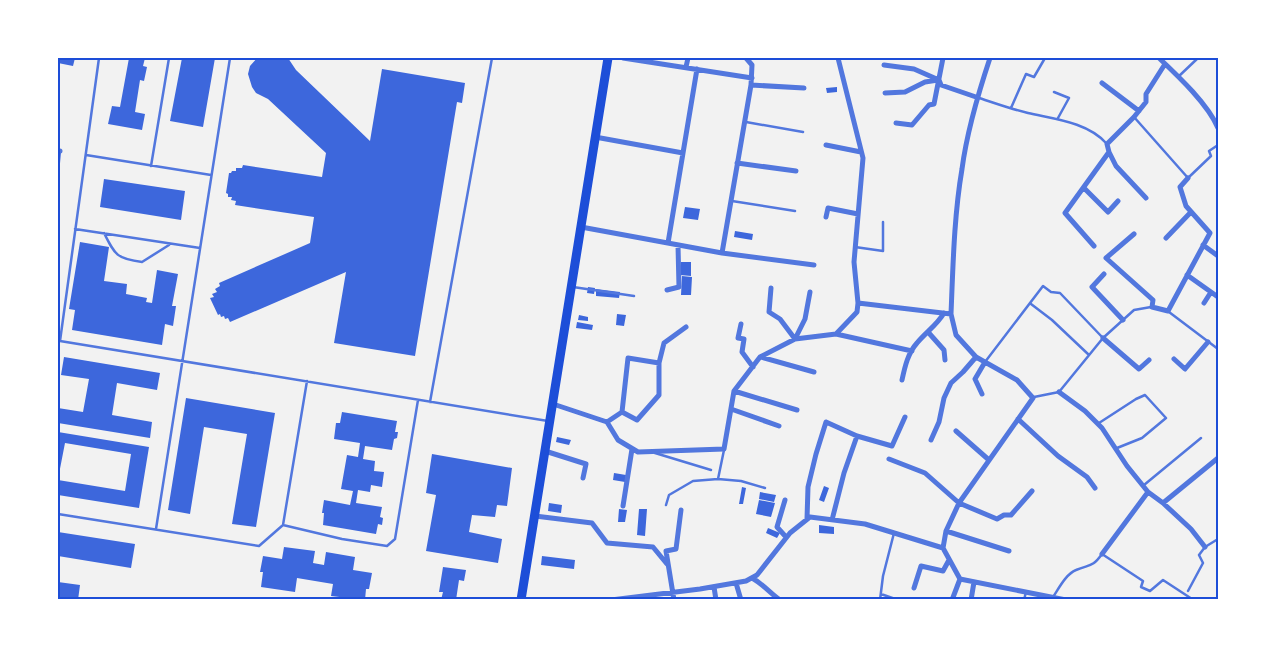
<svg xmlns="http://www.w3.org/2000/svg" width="1276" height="657" viewBox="0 0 1276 657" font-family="Merriweather,serif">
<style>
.building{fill:#3d67dc}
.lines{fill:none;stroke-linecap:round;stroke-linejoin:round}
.service{stroke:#5277de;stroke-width:2.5}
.minor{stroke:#5277de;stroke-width:5}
.primary{stroke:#1d4ed8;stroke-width:9}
.neatline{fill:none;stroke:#1d4ed8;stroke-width:2}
</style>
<rect width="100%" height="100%" fill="#f2f2f2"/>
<path class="building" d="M58 58H75L73 66 58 63Z
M129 58H145L143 66 147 67 144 81 140 80 135 112 145 114 142 130 108 124 112 106 120 107Z
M182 58H215L203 127 170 121Z
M257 58H288L296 70 370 141 382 69 465 83 462 103 457 102 415 356 334 343 346 272 230 322 228 318 225 319 224 316 221 317 220 314 218 315 210 298 214 297 212 294 217 292 215 289 220 286 219 283 310 243 314 217 235 205 236 201 231 200 232 197H228V194L226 193 229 173H231L232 171H236V168H242L243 165 322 177 326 153 268 99 256 93 252 87 248 74 250 66Z
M837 87V92L827 93 826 88Z
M104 179 185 191 181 220 100 207Z
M685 207 700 209 698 220 683 218Z
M735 231 753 234 752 240 734 237Z
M80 242 109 247 104 281 127 284 126 294 147 298 146 302 152 303 157 270 178 274 172 306H176L173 326 165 324 162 345 72 330 75 310 69 309Z
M681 262H691V276L680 275Z
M682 276 692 277 691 295H681Z
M588 287 595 288 594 294 587 293Z
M596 289 620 292 619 298 596 296Z
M617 314 626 315 624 326 616 325Z
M579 315 588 317V321L578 320Z
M577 322 593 325 592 330 576 328Z
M64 357 160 373 157 390 117 383 112 415 152 422 150 438 58 423V408L83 412 89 379 61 375Z
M186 398 275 413 256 527 232 524 247 434 204 427 190 514 168 510Z
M342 412 397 421 395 432H398L397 438 394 439 392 450 365 446 363 459 375 461 374 471 384 472 382 487 371 485 370 492 358 490 356 503 382 507 380 517 383 518 382 525 378 524 376 534 323 525 324 513H322L324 500 350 505 353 491 341 489 347 455 358 457 360 443 334 439 336 423H340Z
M58 432 149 447 139 508 58 495V480L125 491 131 454 65 443 58 479Z
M557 437 571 440 569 445 556 442Z
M432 454 512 468 507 506 497 505 495 517 472 515 469 532 502 539 498 563 426 551 436 495 426 493Z
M614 473 626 475 625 482 613 480Z
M824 486 829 488 824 502 819 500Z
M742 487 746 488 743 504H739Z
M760 492 776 495 774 502 759 499Z
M759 500 775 503 771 517 756 514Z
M549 503 562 505 561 513 548 511Z
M619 509 627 510 625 522H618Z
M639 509H647L645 536 637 535Z
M819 525 834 527V534L819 533Z
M768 528 780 533 777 538 766 533Z
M58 532 135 544 131 568 58 556Z
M284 547 315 551 313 563 324 565 326 552 355 557 353 570 372 573 369 589H366L365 600 331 596 333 584 297 578 295 592 261 587 263 572H260L263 556 282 559Z
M542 556 575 560 574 569 541 565Z
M443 567 466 570 464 581 459 580 456 600H441L443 592H439Z
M58 582 80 585 78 600H58Z"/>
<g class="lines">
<path class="service" d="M99 58 60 341 548 421
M1178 77 1198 58
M1054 92 1069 98 1058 118
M979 98C995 103 1011 109 1028 113 1054 119 1087 122 1106 143
M1011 108 1026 74 1034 77 1045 58
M1134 117 1188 178 1211 156 1209 151 1218 145
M746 122 803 132
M86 155 211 175
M151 166 169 58
M58 171 60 151
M732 201 795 211
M75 229 200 248
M104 233C115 255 117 259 142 262L169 245
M855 247 883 251V222
M573 287 634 296
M1031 304 1052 320 1089 355
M1169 312 1218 349
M985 362 1043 286 1051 292 1060 293 1103 338
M1034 397 1059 392 1103 338 1134 310 1151 307
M430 402 492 58
M1099 423 1136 399 1145 395 1166 418 1142 438 1117 448
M655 453 711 470
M718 479 741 481 765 488
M1144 485 1201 438
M666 505 669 495 693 481 718 479 724 450
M58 514 259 546 283 525 307 381
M283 525 342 539 387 546 395 539 418 400
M156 529 230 58
M1188 591 1203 563 1199 555 1205 547 1218 539
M881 594 898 600
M1053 597C1059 588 1066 574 1076 570 1090 564 1092 568 1102 554L1143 581 1141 587 1150 591 1163 580 1192 599
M880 600 883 576 894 533
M1024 600 1026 592"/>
<path class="minor" d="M623 58 752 78
M746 58 752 65 751 85 804 88
M838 58 863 158 854 262 858 303
M1159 58C1178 76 1208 104 1218 128
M884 65 914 69 939 80 941 85 976 97
M686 67 688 58
M1102 83 1139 111
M885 93 905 92 925 82 938 80
M896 123 912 125 929 105 934 104 943 58
M595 137 683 153
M826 145 861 152
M58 151H60
M1109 152 1116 166 1146 198
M737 163 796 171
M1084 188 1108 212 1118 201
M826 217 828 208 858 214
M581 227 722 253 814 265
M1134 234 1106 258 1153 300 1152 307 1168 311 1210 233 1186 206 1180 187 1188 178
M1166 238 1191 212
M668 243 697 69
M1203 245 1218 256
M1094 246 1065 213 1109 152 1107 144 1134 117 1146 102V94L1165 64
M722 253 751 85
M1104 274 1092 287 1123 320
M1187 275 1218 297
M771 288 769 312 780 319 795 339 805 319 810 292
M667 290 679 287 678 245
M1204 303 1211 292
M951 314C953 266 954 216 962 169 967 131 978 94 990 58
M741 324 738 338 744 339 742 352 753 367
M928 332 944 350 945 360
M836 334 912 351
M1103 338 1139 369 1149 360
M761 357 814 372
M1174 359 1185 369 1208 342
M902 380C905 366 908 353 917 343 926 332 937 325 944 313
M734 391 797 410
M1059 392 1085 411 1102 428 1127 466 1148 492
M982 394 975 379 985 362
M553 404 607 422 618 440 638 452 724 449 734 391 760 357 795 339 836 334 857 312 858 303 951 314 956 335 976 357 1017 380 1033 398 959 503 946 531 943 548
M731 409 779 426
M622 412 637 420 659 395V363
M1018 419 1058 456 1087 477 1095 488
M607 422 622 412 628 358 659 363 664 343 686 327
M956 431 989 460
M931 440 939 422 944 398 951 383 963 372 976 357
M545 451 586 464 583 478
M889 459 925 473 959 503 997 519 1004 515H1011L1032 491
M785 500 777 527 786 537
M1163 503 1191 529 1205 547
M623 506 632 449
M535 516 592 523 607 543 653 547 667 564
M807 519 808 487 816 454 826 422 857 436 892 446 905 417
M832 520 844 473 857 436
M946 531 1009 551
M1102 554 1148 492 1163 503 1218 458
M752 578C763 584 770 593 780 600
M736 583 741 600
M714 587 716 600
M914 588 921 566 943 571 949 560
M611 600 700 589 746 581 757 575 790 533 810 517 865 524 943 548 960 579 1066 600
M674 600 666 551 676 549 681 510
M952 600 960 579
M971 600 974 582"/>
<path class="primary" d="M521 600 608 58"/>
</g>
<rect width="1276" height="657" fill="none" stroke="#ffffff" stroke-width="118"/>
<rect x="59" y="59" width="1158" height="539" class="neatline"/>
</svg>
